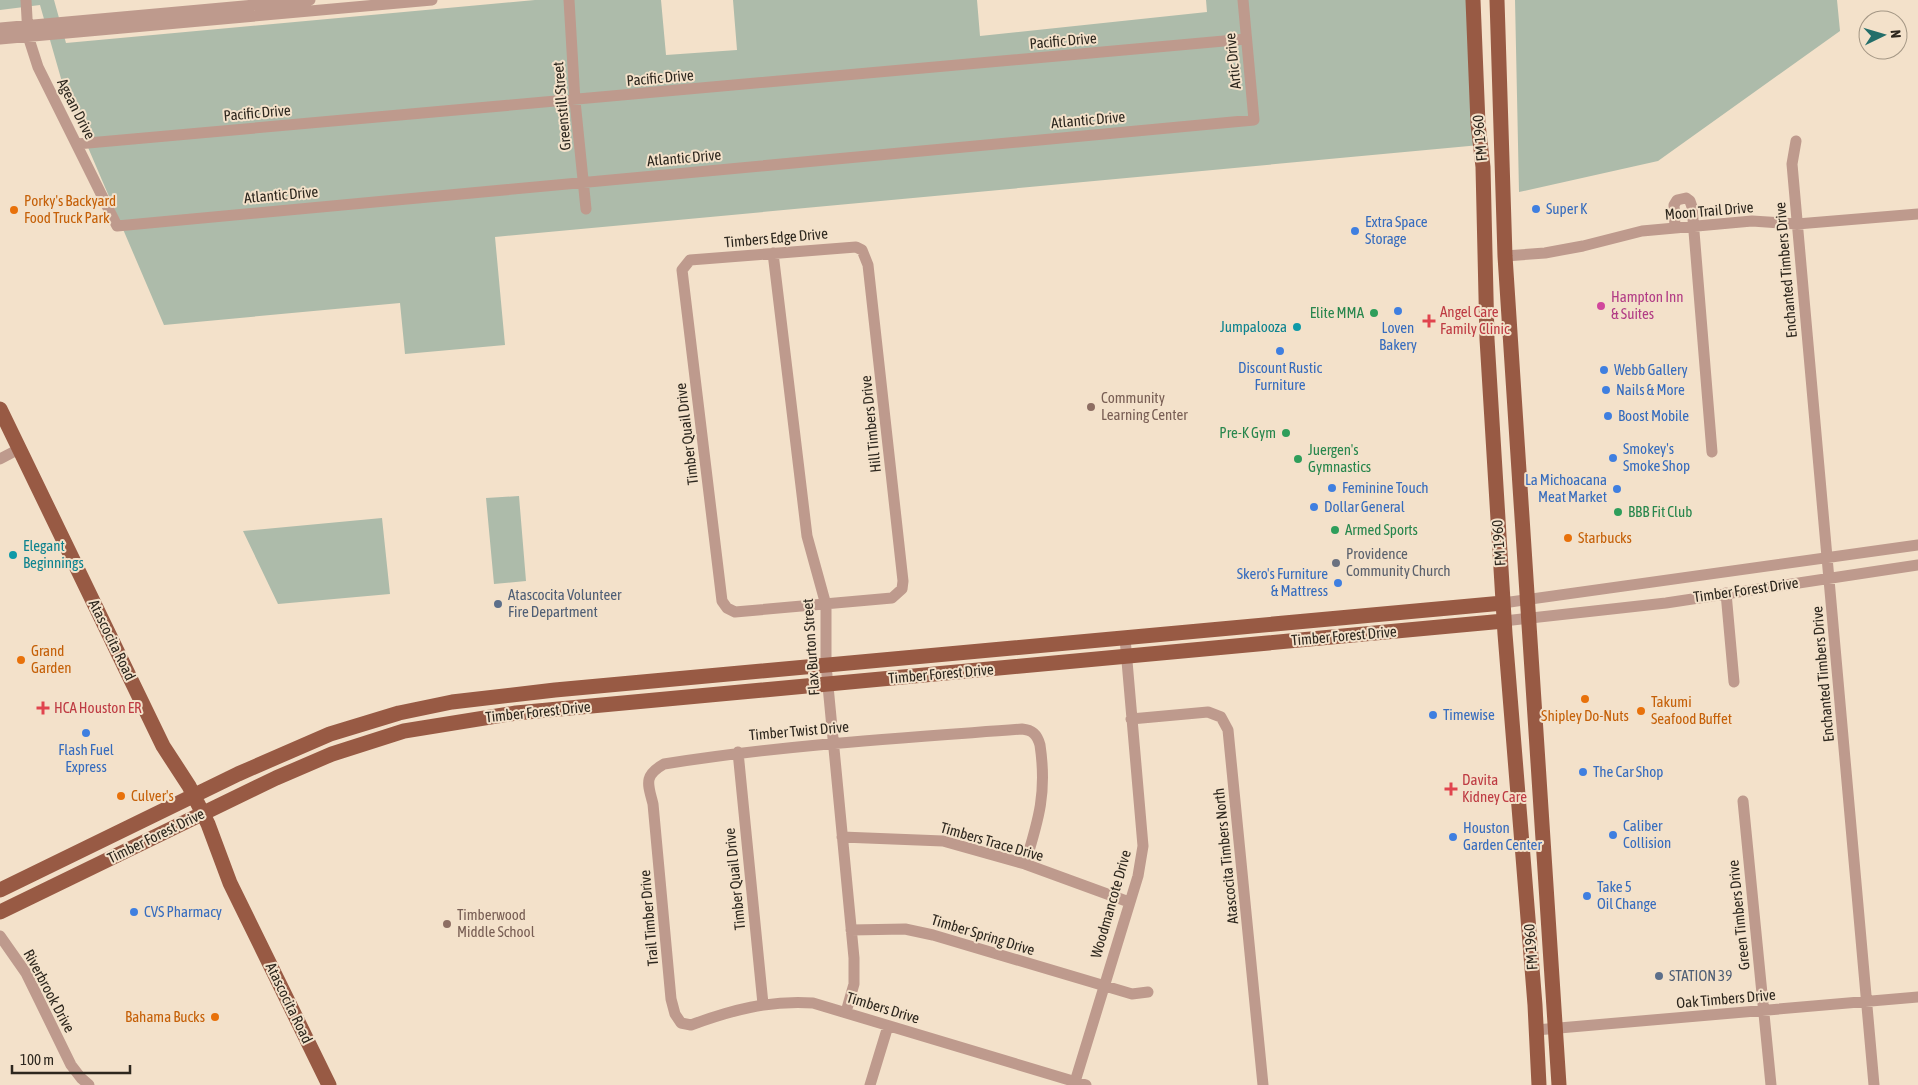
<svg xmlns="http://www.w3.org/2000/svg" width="1918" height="1085" viewBox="0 0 1918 1085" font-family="'Asap Condensed',sans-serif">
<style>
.green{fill:#adbbaa}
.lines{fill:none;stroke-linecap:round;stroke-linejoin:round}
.minor{stroke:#be9a8d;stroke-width:11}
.major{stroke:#985a44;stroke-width:15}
.shop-dot{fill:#3f7fe0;stroke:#f3e1ca;stroke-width:2}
.food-dot{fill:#e8710a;stroke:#f3e1ca;stroke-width:2}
.hotel-dot{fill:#d1479c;stroke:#f3e1ca;stroke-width:2}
.leisure-dot{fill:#2e9e5b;stroke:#f3e1ca;stroke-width:2}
.health-dot{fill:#e0444e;stroke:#f3e1ca;stroke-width:2}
.culture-dot{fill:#0f9aa8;stroke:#f3e1ca;stroke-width:2}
.education-dot{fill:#8d6e63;stroke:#f3e1ca;stroke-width:2}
.worship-dot{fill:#6b7280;stroke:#f3e1ca;stroke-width:2}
.service-dot{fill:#5c6f8a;stroke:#f3e1ca;stroke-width:2}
.labels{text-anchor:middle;stroke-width:4;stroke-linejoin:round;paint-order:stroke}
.street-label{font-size:15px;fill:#2d271e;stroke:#f3e1ca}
.food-label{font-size:15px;fill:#c56008;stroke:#f3e1ca;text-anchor:start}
.shop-label{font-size:15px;fill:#366cbe;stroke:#f3e1ca;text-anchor:start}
.hotel-label{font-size:15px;fill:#b23c85;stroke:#f3e1ca;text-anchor:start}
.health-label{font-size:15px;fill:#be3a42;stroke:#f3e1ca;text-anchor:start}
.leisure-label{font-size:15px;fill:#27864d;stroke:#f3e1ca;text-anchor:start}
.culture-label{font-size:15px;fill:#0d838f;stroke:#f3e1ca;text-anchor:end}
.education-label{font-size:15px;fill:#785e54;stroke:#f3e1ca;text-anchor:start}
.worship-label{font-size:15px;fill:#5b616d;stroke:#f3e1ca;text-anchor:start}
.service-label{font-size:15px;fill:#4e5e75;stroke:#f3e1ca;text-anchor:start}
</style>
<rect width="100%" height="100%" fill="#f3e1ca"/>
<path class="green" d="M0 0H54L66 43 535 0H661L666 55 737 50 733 0H977L980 36 1207 12 1206 0H1475L1480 145 495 237 505 345 405 354 400 303 164 325 66 96 40 5 0 10Z
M1515 0H1837L1840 31 1658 161 1519 192Z
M519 496 526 581 494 584 486 498Z
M382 518 390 594 278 604 243 531Z"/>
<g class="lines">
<path class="minor" d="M26 0 28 36 38 67 117 226 1254 120 1243 0
M569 0 575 101 586 209
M0 28 310 0
M0 39 432 0
M1796 141 1792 164 1874 1085
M77 144 1246 39
M1675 228 1674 205 1677 200 1686 198 1690 201 1692 207 1712 452
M856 247 862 250 868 265 903 581 902 589 892 598 735 612 727 608 722 601 682 270 690 260Z
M773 253 807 536 826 605V665L854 958V984L846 1012
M1505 256 1545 253 1583 246 1642 231 1752 221 1797 224 1918 214
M0 459 19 449
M1726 593 1734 682
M1503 603 1918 545
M1504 621 1666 603 1918 565
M1131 719 1208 712 1221 717 1228 730 1263 1085
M738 752 763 1004
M1743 801 1771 1085
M842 837 943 841 1025 864 1129 902
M1025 864C1039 819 1047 792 1040 745 1037 734 1032 730 1022 729 902 738 783 745 664 764 643 776 648 784 653 804L671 999 675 1014 681 1023 691 1025C732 1010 769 1000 813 1003L1086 1085
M851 930 905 929 933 935 1132 994 1148 992
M0 936 26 973 71 1065 81 1078 89 1085
M1536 1030 1918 997
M870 1085 888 1026
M1074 1085 1138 876 1143 846 1125 638"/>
<path class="major" d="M1473 0 1478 124 1483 167 1487 339 1505 634 1535 1005 1539 1085
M1497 0 1505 256 1559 1085
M0 409 163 746 189 786 208 824 230 883 329 1085
M0 890 238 774 330 734 399 713 452 702 555 690 1503 603
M0 912 276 778 332 754 404 731 516 713 1504 621"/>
</g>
<g class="shop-dot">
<circle cx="1536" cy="209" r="5"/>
<circle cx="1355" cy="231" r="5"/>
<circle cx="1398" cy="311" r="5"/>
<circle cx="1280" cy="351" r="5"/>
<circle cx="1604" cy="370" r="5"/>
<circle cx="1606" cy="390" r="5"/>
<circle cx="1608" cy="416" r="5"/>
<circle cx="1613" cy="458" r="5"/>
<circle cx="1332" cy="488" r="5"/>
<circle cx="1617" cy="489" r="5"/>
<circle cx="1314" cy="507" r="5"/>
<circle cx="1338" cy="583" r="5"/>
<circle cx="1433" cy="715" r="5"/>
<circle cx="86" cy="733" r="5"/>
<circle cx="1583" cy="772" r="5"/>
<circle cx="1613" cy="835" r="5"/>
<circle cx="1453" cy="837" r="5"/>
<circle cx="1587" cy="896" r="5"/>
<circle cx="134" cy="912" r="5"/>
</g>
<g class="food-dot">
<circle cx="14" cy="210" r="5"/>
<circle cx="1568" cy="538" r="5"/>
<circle cx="21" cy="660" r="5"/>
<circle cx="1585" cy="699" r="5"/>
<circle cx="1641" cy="711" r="5"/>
<circle cx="121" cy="796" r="5"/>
<circle cx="215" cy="1017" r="5"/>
</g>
<circle class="hotel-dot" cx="1601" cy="306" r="5"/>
<g class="leisure-dot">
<circle cx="1374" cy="313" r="5"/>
<circle cx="1286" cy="433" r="5"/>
<circle cx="1298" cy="459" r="5"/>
<circle cx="1618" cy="512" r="5"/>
<circle cx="1335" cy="530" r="5"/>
</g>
<g class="health-dot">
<path d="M1426.5 313.5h5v5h5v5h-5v5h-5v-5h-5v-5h5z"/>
<path d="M40.5 700.5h5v5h5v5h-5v5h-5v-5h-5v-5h5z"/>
<path d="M1448.5 781.5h5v5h5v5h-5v5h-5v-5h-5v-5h5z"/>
</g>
<g class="culture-dot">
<circle cx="1297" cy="327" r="5"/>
<circle cx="13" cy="555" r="5"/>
</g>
<g class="education-dot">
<circle cx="1091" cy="407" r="5"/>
<circle cx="447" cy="924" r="5"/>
</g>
<circle class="worship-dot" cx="1336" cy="563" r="5"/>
<g class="service-dot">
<circle cx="498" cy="604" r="5"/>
<circle cx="1659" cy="976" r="5"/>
</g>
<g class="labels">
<g class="street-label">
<text transform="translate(1063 41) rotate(-5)" y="5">Pacific Drive</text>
<text transform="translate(1233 61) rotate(-96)" y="5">Artic Drive</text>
<text transform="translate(660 78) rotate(-5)" y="5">Pacific Drive</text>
<text transform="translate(562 106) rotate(-95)" y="5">Greenstill Street</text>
<text transform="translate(76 109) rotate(63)" y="5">Agean Drive</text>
<text transform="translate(257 113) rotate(-5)" y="5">Pacific Drive</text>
<text transform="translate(1088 120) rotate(-5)" y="5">Atlantic Drive</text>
<text transform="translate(1480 138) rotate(-95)" y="5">FM 1960</text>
<text transform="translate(684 158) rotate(-5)" y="5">Atlantic Drive</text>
<text transform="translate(281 195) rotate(-5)" y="5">Atlantic Drive</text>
<text transform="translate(1709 211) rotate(-5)" y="5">Moon Trail Drive</text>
<text transform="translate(776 238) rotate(-5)" y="5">Timbers Edge Drive</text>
<text transform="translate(1786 270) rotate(-95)" y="5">Enchanted Timbers Drive</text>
<text transform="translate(871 424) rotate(-96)" y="5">Hill Timbers Drive</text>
<text transform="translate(687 434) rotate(-97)" y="5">Timber Quail Drive</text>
<text transform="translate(1499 543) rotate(-94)" y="5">FM 1960</text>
<text transform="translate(1746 590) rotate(-8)" y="5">Timber Forest Drive</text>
<text transform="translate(1344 636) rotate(-5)" y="5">Timber Forest Drive</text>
<text transform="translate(112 640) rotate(64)" y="5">Atascocita Road</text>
<text transform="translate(811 647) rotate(-94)" y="5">Flax Burton Street</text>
<text transform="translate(941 674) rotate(-5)" y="5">Timber Forest Drive</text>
<text transform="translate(1823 674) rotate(-95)" y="5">Enchanted Timbers Drive</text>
<text transform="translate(538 712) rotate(-6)" y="5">Timber Forest Drive</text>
<text transform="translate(799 731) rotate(-5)" y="5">Timber Twist Drive</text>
<text transform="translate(156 836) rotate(-26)" y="5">Timber Forest Drive</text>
<text transform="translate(992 842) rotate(16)" y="5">Timbers Trace Drive</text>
<text transform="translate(1226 856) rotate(-96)" y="5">Atascocita Timbers North</text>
<text transform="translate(735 879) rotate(-96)" y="5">Timber Quail Drive</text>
<text transform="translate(1111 904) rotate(-74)" y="5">Woodmancote Drive</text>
<text transform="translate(1739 915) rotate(-96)" y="5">Green Timbers Drive</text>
<text transform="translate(649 918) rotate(-95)" y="5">Trail Timber Drive</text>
<text transform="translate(983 935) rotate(17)" y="5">Timber Spring Drive</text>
<text transform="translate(1531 947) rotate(-94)" y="5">FM 1960</text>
<text transform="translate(49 991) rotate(62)" y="5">Riverbrook Drive</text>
<text transform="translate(1726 999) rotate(-5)" y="5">Oak Timbers Drive</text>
<text transform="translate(289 1003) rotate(64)" y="5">Atascocita Road</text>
<text transform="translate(883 1008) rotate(17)" y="5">Timbers Drive</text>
</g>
<g class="food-label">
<text x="24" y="206">Porky's Backyard<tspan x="24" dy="17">Food Truck Park</tspan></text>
<text x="1578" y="543">Starbucks</text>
<text x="31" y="656">Grand<tspan x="31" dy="17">Garden</tspan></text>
<text x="1651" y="707">Takumi<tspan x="1651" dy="17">Seafood Buffet</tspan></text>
<text x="1585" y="721" text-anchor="middle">Shipley Do-Nuts</text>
<text x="131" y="801">Culver's</text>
<text x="205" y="1022" text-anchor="end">Bahama Bucks</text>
</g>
<g class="shop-label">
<text x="1546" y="214">Super K</text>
<text x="1365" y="227">Extra Space<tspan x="1365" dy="17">Storage</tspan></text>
<text x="1398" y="333" text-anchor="middle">Loven<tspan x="1398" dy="17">Bakery</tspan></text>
<text x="1280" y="373" text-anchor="middle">Discount Rustic<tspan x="1280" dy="17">Furniture</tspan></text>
<text x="1614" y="375">Webb Gallery</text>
<text x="1616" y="395">Nails &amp; More</text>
<text x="1618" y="421">Boost Mobile</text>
<text x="1623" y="454">Smokey's<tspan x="1623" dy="17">Smoke Shop</tspan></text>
<text x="1607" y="485" text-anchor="end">La Michoacana<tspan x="1607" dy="17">Meat Market</tspan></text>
<text x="1342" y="493">Feminine Touch</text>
<text x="1324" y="512">Dollar General</text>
<text x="1328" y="579" text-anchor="end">Skero's Furniture<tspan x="1328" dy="17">&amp; Mattress</tspan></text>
<text x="1443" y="720">Timewise</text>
<text x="86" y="755" text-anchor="middle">Flash Fuel<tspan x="86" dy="17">Express</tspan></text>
<text x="1593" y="777">The Car Shop</text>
<text x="1623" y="831">Caliber<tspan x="1623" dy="17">Collision</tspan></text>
<text x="1463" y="833">Houston<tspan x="1463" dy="17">Garden Center</tspan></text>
<text x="1597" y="892">Take 5<tspan x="1597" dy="17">Oil Change</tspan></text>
<text x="144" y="917">CVS Pharmacy</text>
</g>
<g class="hotel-label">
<text x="1611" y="302">Hampton Inn<tspan x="1611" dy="17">&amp; Suites</tspan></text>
</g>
<g class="health-label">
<text x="1440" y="317">Angel Care<tspan x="1440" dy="17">Family Clinic</tspan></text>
<text x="54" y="713">HCA Houston ER</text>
<text x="1462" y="785">Davita<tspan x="1462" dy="17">Kidney Care</tspan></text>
</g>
<g class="leisure-label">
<text x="1364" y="318" text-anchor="end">Elite MMA</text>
<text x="1276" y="438" text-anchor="end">Pre-K Gym</text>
<text x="1308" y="455">Juergen's<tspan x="1308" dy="17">Gymnastics</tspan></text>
<text x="1628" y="517">BBB Fit Club</text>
<text x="1345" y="535">Armed Sports</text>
</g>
<g class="culture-label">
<text x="1287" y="332">Jumpalooza</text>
<text x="23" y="551" text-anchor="start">Elegant<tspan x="23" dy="17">Beginnings</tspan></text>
</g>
<g class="education-label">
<text x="1101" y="403">Community<tspan x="1101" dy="17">Learning Center</tspan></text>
<text x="457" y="920">Timberwood<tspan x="457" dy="17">Middle School</tspan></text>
</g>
<g class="worship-label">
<text x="1346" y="559">Providence<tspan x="1346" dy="17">Community Church</tspan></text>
</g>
<g class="service-label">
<text x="508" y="600">Atascocita Volunteer<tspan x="508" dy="17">Fire Department</tspan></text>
<text x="1669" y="981">STATION 39</text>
</g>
</g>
<g transform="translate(1883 35) rotate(85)"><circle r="24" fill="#f3e1ca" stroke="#a49785"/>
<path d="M0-4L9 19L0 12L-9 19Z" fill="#236e6a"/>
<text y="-8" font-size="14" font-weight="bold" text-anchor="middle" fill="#2d271e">N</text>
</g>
<path d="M12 1065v8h118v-8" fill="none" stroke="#2d271e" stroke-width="2.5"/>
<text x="20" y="1065" font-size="15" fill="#2d271e" stroke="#f3e1ca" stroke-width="4" paint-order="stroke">100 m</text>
</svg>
